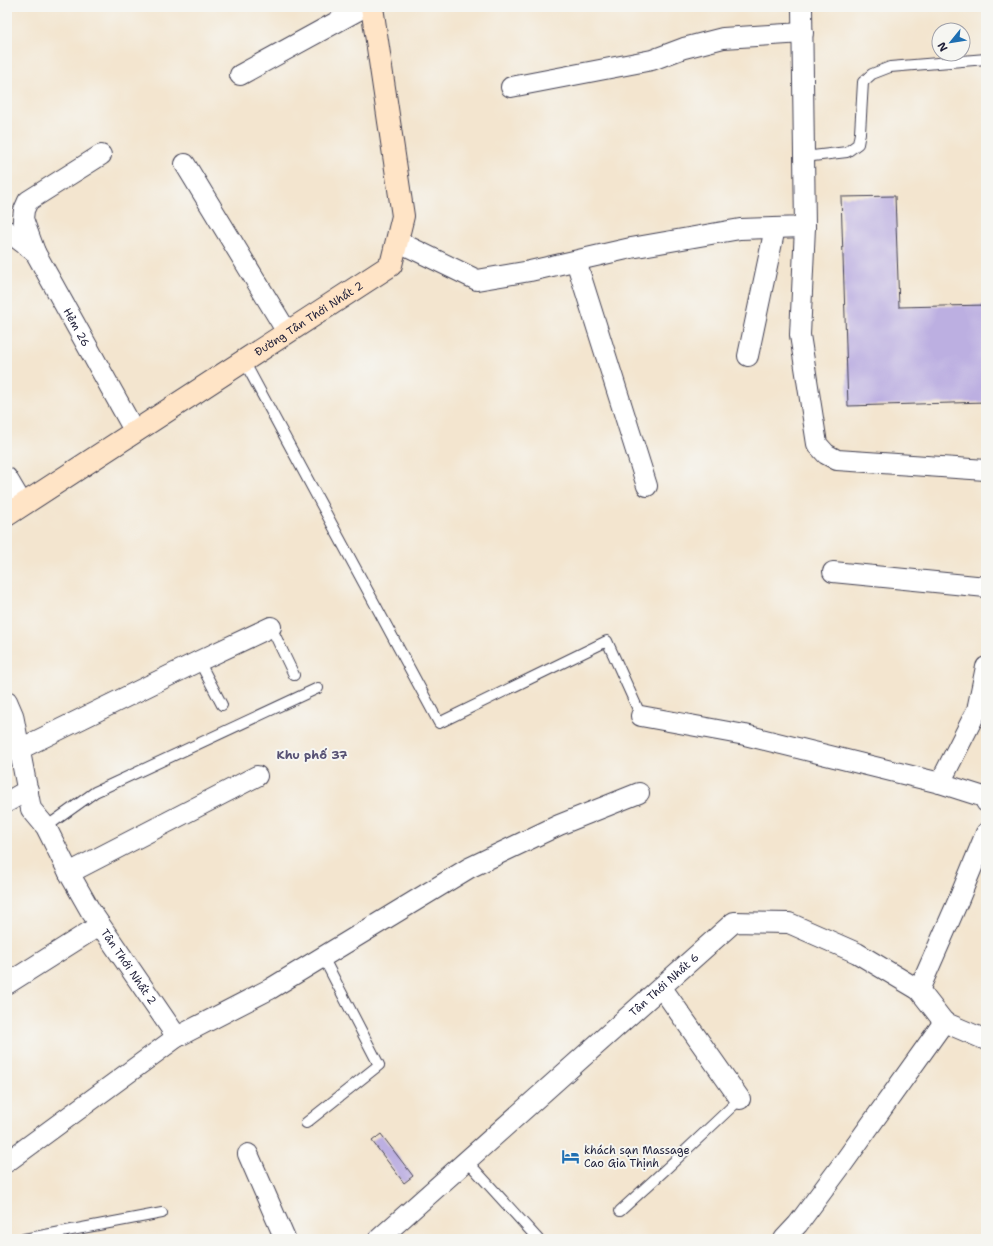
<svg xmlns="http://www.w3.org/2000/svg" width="993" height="1246" viewBox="0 0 993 1246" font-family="'Shantell Sans',sans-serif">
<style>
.building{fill:#bcafe1}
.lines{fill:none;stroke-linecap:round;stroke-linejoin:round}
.lane-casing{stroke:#413f51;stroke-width:12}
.street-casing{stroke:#413f51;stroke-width:22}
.secondary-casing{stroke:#413f51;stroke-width:24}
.lane{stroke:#fff;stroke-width:10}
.street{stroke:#fff;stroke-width:20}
.secondary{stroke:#ffe4c6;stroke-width:22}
.labels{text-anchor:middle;stroke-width:4;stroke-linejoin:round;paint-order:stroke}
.street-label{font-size:11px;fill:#22223b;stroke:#f6f6f2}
.poi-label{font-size:11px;fill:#22223b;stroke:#f6f6f2;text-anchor:start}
.neighbourhood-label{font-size:12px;font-weight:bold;fill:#585375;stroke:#f6f6f2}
</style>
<rect width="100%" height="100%" fill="#f6f6f2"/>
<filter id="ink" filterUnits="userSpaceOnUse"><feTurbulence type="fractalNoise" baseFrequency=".025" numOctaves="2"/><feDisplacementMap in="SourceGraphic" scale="8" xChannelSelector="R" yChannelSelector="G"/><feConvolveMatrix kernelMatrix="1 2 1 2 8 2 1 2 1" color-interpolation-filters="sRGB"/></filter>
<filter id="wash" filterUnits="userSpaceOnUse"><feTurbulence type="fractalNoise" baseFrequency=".012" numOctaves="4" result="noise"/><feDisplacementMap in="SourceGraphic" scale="16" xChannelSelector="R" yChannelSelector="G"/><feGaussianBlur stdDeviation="0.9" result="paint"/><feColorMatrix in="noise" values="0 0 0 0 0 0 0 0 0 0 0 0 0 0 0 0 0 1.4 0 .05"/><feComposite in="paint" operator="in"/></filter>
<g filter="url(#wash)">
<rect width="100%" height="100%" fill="#f3e5cf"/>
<g id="blocks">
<path class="building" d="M895 196 899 307 986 305V402L848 406 841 197Z
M381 1134 413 1176 404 1183 372 1141Z"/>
</g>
</g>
<g filter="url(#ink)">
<use href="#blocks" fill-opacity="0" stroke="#413f51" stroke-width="1"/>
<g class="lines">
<defs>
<path id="lane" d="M804 157 847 152 858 144 860 133 863 82 872 74 890 67 986 59
M244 361 439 723 607 641 641 716
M271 627 294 675
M199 661 222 705
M46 827 95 792 318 688
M306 1123 379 1065 323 957
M467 1161 538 1239
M620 1211 666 1169 740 1099
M24 1239 162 1213"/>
<g id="street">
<path d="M240 75 364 7"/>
<path d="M511 87 652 60 684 48 723 38 803 33"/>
<path d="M185 164 287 332"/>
<path d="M805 227 800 335 817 444 826 454 837 460 986 470"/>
<path id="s1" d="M7 231 35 252 135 432"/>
<path d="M397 241 477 280 530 271 631 248 740 229 805 227 802 7"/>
<path d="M35 252 23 219 24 210 28 201 101 155"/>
<path d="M576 261 647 486"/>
<path d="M748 356 775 228"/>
<path d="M7 478 23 505"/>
<path d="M833 572 986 587"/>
<path id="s2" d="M7 701 13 715 31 809 46 827 69 873 90 910 177 1037 7 1162"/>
<path d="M641 716 745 735 940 783 984 797 986 802"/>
<path d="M20 749 199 661 271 627"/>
<path d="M940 783 977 710 986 667"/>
<path d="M7 802 28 790"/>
<path d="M69 873 257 776"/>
<path d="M7 984 100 925"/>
<path d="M662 988 740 1099"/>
<path d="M919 990 959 899 986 833"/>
<path d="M177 1037 270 989 469 868 559 825 639 793"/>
<path d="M248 1154 285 1239"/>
<path id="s3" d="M379 1239 734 922 789 923 857 953 919 990 944 1022 986 1040"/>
<path d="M784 1239 798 1224 844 1162 944 1022"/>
</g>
<g id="secondary">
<path id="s4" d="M7 515 391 265 403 216 372 7"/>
</g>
</defs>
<use href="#lane" class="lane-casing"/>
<use href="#street" class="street-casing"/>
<use href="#secondary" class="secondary-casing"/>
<use href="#lane" class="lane"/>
<use href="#street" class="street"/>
<use href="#secondary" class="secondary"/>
</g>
</g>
<defs>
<symbol id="hotel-bare" viewBox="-9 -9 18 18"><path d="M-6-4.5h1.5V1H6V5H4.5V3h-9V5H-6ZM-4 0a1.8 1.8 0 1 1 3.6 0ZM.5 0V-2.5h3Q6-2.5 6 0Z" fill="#1f6fb2" stroke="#f6f6f2" stroke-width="2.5" paint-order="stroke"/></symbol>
</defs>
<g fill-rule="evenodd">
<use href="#hotel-bare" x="558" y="1144" width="25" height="25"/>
</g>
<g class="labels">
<g class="street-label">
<text dy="4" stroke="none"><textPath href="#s4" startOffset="360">Đường Tân Thới Nhất 2</textPath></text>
<text dy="4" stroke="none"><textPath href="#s1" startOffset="121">Hẻm 26</textPath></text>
<text dy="4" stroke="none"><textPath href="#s2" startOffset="297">Tân Thới Nhất 2</textPath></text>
<text dy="4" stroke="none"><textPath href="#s3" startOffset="382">Tân Thới Nhất 6</textPath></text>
</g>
<g class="poi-label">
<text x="584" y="1154">khách sạn Massage<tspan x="584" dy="13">Cao Gia Thịnh</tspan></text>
</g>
<g class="neighbourhood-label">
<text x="312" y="759">Khu phố 37</text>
</g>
</g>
<rect width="993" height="1246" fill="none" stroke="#f6f6f2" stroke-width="24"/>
<g transform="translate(951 42) rotate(240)"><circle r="19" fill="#f6f6f2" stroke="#a1a1a9"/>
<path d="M0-3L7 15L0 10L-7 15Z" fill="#1f6fb2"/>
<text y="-6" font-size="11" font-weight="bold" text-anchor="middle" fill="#22223b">N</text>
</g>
</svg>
